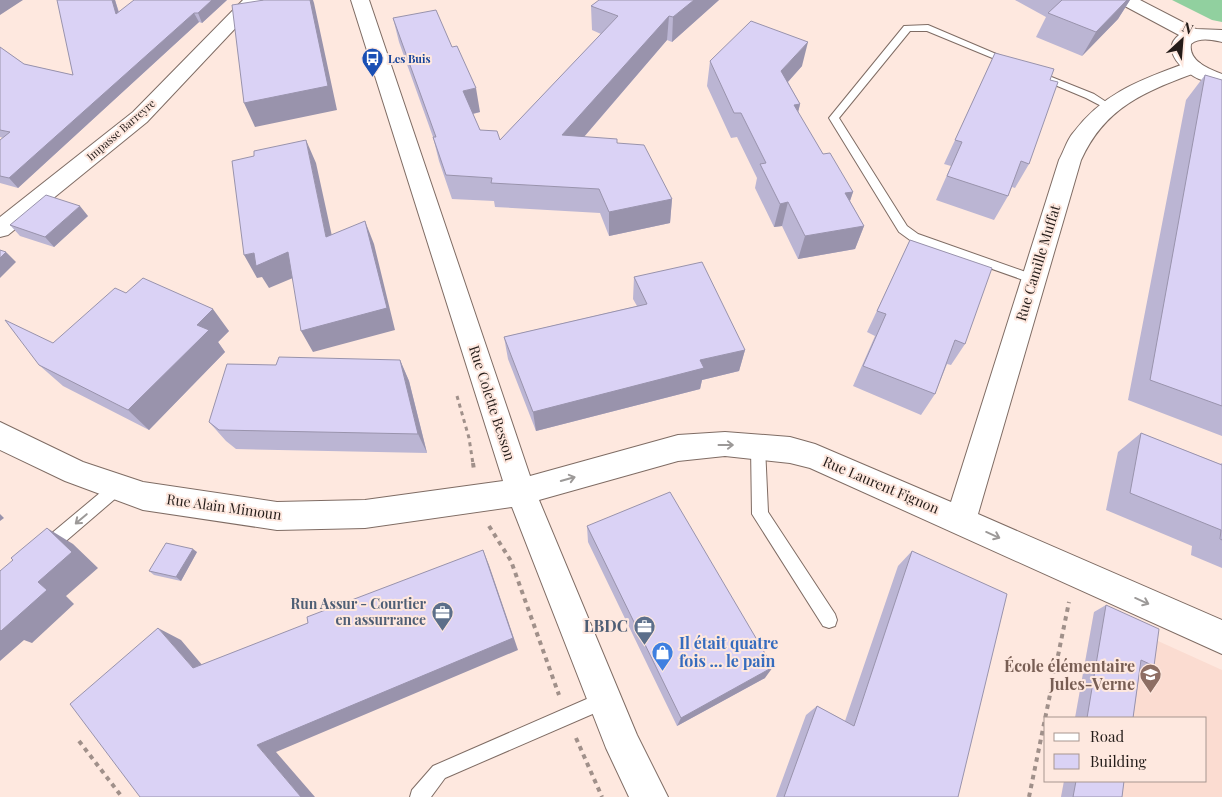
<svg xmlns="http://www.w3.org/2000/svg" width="1222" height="797" viewBox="0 0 1222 797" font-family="'Playfair Display',serif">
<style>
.built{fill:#fbdcd1}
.green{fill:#91d09f}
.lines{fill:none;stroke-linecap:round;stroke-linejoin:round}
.lane-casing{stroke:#7f6c64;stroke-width:2}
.street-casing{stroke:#7f6c64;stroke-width:2}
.secondary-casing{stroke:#7f6c64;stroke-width:2}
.path-far1{stroke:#a0908a;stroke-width:3;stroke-dasharray:4 4;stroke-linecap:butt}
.path{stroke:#a0908a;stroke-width:4;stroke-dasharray:4.5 4.5;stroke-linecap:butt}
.lane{fill:#fff;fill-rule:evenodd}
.street{fill:#fff;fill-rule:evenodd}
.secondary{fill:#fff;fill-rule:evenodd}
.wall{fill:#bbb5d3}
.shaded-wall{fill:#9993ac}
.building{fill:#dad2f5;stroke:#9993ac}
.oneway{stroke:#9c9998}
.labels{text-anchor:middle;stroke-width:4;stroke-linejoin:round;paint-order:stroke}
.far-transit-label{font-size:11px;font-weight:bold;fill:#164399;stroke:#fee8df;text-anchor:start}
.far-street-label{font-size:11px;fill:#241c19;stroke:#fee8df}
.street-label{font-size:14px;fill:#241c19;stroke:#fee8df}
.service-label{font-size:14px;font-weight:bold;fill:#4e5e75;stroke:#fee8df;text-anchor:end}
.near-service-label{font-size:16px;font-weight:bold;fill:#4e5e75;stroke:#fee8df;text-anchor:end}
.near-shop-label{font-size:16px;font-weight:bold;fill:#366cbe;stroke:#fee8df;text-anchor:start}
.near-education-label{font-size:16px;font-weight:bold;fill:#785e54;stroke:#fee8df;text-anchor:end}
</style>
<rect width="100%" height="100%" fill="#fee8df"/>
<path class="built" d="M1094 612 1222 670V797H1061L1064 781H1206V718H1075Z"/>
<path class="green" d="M1172 0H1222V22L1212 20Z"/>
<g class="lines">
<defs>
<path id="lane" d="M928 25 1015 62 1010 65 1007 64 927 31H910L839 118 907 226 918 234 1037 276 1039 279 1037 282H1029L910 240 899 232 829 118 904 26Z
M1034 70 1094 94 1114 107 1109 110 1086 98 1031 75V71Z
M758 441 763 443 765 447 768 512 835 614 837 620 835 626 829 628 823 626 752 514 751 447 753 443Z
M118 480 123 482 125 487 123 492 52 553 46 555 40 553 38 548 40 543 113 482Z
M605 691 611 694 614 700 611 706 445 778 431 797H410L412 790 433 766Z"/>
<path id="street" d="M243 0H262L147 122 8 235 0 237V217L133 112Z
M351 0H369L530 476 678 435 725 432 790 437 815 444 951 502 1059 160C1064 151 1067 140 1073 133 1104 92 1141 80 1186 63L1193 61 1200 63 1203 67 1200 71C1147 91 1106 105 1081 160L978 514 1222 620V654L810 468 790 463 725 456 678 461 539 500 637 735 668 797H629L606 748 512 507 365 528 277 530 143 510 65 481 0 450V422L83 462 143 482 277 502 365 500 503 481Z"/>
<path id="secondary" d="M1118 0H1140L1196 29 1222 30V42C1212 40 1200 37 1191 44 1188 61 1209 69 1222 74V86C1214 84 1207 82 1199 79 1185 73 1159 50 1179 35L1121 4Z"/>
</defs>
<use href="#lane" class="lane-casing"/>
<use href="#street" class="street-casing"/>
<use href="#secondary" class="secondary-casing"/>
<path class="path-far1" d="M457 396 469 438 473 464"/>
<path class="path" d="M473 463 474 470
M489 526 511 561 559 695
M576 738 602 797
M79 741 122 797
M1029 797 1069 602"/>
<use href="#lane" class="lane"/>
<use href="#street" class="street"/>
<use href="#secondary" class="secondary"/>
</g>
<path class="wall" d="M58 0H115L119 12 227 0 202 23 199 22 18 188 0 183V140L3 138 0 137V47L24 64 73 75Z
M719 0 672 42 667 40 584 137 617 143 672 199 670 223 609 236 600 213 495 207 494 201 452 199 439 161 433 137 399 42 393 18 480 112 473 114 480 130 500 140 601 34 592 30 591 6Z
M1015 0H1130L1118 19 1082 56 1036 37 1046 17Z
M995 53 1029 164 1015 188 1012 187 1008 196 994 220 936 200 951 166 944 164Z
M710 61 802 66 788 82 800 104 798 113 823 154 853 192 850 201 864 226 855 249 798 259 782 226 774 227 755 188 757 178 737 137 731 138 707 86Z
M1205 75 1222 80V436L1128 400 1186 100Z
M88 216 54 247 20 236 10 225Z
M910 240 965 344 951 365 947 364 935 394 921 415 853 386 875 336 867 332Z
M634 277 745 350 739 371 702 380 700 389 536 431 508 359 504 337 637 306 633 299Z
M126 293 229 331 218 342 225 352 149 430 63 386 39 365 53 343Z
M400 360 409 381 427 453 236 449 226 441 209 422 276 365Z
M1141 433 1220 464 1222 463V568L1191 555 1192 546 1106 510 1118 452Z
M587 526 765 678 677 726 588 542Z
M912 551 958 797H776L806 715 817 706 845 721 898 566Z
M197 552 181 581 154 575 149 571Z
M1106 605 1154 666 1141 671 1140 670 1133 718H1075L1094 612Z
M1064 781H1124L1122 797H1061Z"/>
<path class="shaded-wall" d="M0 0H23L0 15Z
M112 0H115L122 24 116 14Z
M212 0H227L202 23 198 13Z
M310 0H313L314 3 337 110 255 127 244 103Z
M694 0H719L672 42 673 17Z
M1127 0H1130L1118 19 1082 56 1096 32Z
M194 13 199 22 18 188 9 178Z
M669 16 667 40 564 160 562 135Z
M808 42 802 66 776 95 781 71Z
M476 88 480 112 467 115 463 91Z
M800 104 794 128V105Z
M306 140 316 163 337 259 326 237Z
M853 192 845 215V193Z
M672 199 670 223 609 236V212Z
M788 202 782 226 774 227 780 204Z
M80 206 88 216 54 247 45 237Z
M365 221 374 244 395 330 313 352 301 331Z
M864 226 855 249 798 259 805 236Z
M6 252 16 262 0 278V258Z
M288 252 300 275 269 288 262 277 257 278 244 255 254 253Z
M213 309 229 331 218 342 225 352 149 430 128 410 197 325Z
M745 350 739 371 702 380 700 389 536 431 533 412 700 360Z
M400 360 409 381 427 453 418 434Z
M0 514 4 518 0 521Z
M47 528 73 544 98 568 66 596 74 604 32 643 24 640 0 661V627L38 582Z
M193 549 197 552 181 581 176 577Z
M483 550 489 565 518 650 276 752 315 797H301L257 745Z
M158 628 181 640 214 679 193 668Z
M773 667 765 678 677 726 681 718Z"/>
<path class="building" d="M57 0H112L116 14 134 0H212L198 13H194L9 178 0 176V140L10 132 0 130V47L24 64 73 75Z
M264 0H310L328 86 244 103 232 5Z
M599 0H694L673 17 669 16 562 135 617 139V143L644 145 672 199 609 212 599 189 491 183 492 178 446 175 433 137H436L393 18 436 10 452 47 457 46 476 88 463 91 480 130 497 131 500 140 618 16 591 6Z
M1062 0H1127L1096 32 1048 13Z
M751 21 808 42 781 71 800 104 794 105 823 154 830 153 853 192 845 193 864 226 805 236 788 202 780 204 760 164 766 163 741 113H734L710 61Z
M995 53 1054 69 1050 80 1058 82 1029 164 1021 161 1008 196 947 176 962 142 955 140Z
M1205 75 1222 80V406L1150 380Z
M306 140 326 237 365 221 387 308 301 331 288 252 256 266 254 253 244 255 232 161 254 156V151Z
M46 195 80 206 45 237 10 225Z
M910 240 992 268 965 344 955 340 935 394 863 366 886 314 877 311Z
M0 250 6 252 0 258Z
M702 262 745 350 700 360 704 368 533 412 504 337 647 304 634 277Z
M143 278 213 309 197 325 209 330 128 410 39 365 5 320 53 343 115 288 126 293Z
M279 357 400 360 418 434 219 430 209 422 227 364 276 365Z
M1141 433 1222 465V540L1220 539 1221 530 1130 493Z
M670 492 773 667 681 718 587 526Z
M47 528 72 552 38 582 47 590 1 631 0 630V571L13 560 11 558Z
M166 543 193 549 176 577 149 571Z
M483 550 513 638 257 745 301 797H140L70 704 158 628 193 668 308 623 307 617Z
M912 551 1007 594 958 797H784L817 706 854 726Z
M1106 605 1159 629 1154 666 1141 660 1133 718H1087Z
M1076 781H1124L1122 797H1073Z"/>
<defs><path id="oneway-shaft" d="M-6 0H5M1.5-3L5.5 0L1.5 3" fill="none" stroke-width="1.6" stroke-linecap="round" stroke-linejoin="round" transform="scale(1.25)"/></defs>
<g class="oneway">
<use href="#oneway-shaft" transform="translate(726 445)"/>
<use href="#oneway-shaft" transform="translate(568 479) rotate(-16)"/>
<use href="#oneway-shaft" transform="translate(81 519) rotate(140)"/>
<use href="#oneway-shaft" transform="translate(993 535) rotate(24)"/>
<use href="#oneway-shaft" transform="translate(1142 601) rotate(24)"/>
</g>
<defs>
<symbol id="bus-pin" viewBox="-11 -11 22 30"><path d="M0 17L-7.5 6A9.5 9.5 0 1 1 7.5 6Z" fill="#1a4fb4" stroke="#fee8df"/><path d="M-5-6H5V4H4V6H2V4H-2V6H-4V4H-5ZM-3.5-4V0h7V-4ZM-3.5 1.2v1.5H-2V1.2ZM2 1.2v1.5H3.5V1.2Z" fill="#fff"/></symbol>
<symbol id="office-pin" viewBox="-11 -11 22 30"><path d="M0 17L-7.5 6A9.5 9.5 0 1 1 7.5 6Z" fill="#5c6f8a" stroke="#fee8df"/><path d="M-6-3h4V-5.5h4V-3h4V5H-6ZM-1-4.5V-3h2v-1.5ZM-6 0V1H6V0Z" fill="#fff"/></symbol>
<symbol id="shop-pin" viewBox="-11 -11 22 30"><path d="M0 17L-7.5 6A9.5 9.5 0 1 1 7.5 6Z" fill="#3f7fe0" stroke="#fee8df"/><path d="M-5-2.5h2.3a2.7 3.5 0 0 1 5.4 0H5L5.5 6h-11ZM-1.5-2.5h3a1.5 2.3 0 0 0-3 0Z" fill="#fff"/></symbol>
<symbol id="school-pin" viewBox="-11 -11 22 30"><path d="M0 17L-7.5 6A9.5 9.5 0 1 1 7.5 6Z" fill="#8d6e63" stroke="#fee8df"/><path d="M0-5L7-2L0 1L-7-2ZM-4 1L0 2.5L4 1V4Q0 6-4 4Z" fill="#fff"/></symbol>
</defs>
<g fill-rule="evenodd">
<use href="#bus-pin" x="360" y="46" width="25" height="34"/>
<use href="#office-pin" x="430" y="600" width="25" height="34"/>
<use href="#office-pin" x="632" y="614" width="25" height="34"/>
<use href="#shop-pin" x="650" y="640" width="25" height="34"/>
<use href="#school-pin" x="1138" y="662" width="25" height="34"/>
</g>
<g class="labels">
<g class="far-transit-label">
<text x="388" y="63">Les Buis</text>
</g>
<g class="far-street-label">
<text transform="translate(121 130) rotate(-41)" y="4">Impasse Barreyre</text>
</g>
<g class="street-label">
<text transform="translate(1038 263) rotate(-73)" y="5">Rue Camille Muffat</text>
<text transform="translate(492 403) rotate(72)" y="5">Rue Colette Besson</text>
<text transform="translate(881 485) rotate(23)" y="5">Rue Laurent Fignon</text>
<text transform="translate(224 507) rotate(8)" y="5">Rue Alain Mimoun</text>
</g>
<g class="service-label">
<text x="426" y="609">Run Assur - Courtier<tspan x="426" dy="16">en assurrance</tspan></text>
</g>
<g class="near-service-label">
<text x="628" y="632">LBDC</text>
</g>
<g class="near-shop-label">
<text x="679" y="649">Il était quatre<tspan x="679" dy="18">fois ... le pain</tspan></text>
</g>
<g class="near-education-label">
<text x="1135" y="672">École élémentaire<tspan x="1135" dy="18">Jules-Verne</tspan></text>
</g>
</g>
<rect x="1044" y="717" width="162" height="65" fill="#fee8df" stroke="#a79690"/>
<rect x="1054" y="733" width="25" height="8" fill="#ffffff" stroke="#a79690"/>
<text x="1090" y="742" font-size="15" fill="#241c19">Road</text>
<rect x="1054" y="754" width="25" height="15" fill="#dad2f5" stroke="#a79690"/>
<text x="1090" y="767" font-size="15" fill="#241c19">Building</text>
<g transform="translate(1182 40) rotate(26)" stroke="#fee8df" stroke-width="4" paint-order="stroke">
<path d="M0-4L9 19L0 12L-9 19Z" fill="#241c19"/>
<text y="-8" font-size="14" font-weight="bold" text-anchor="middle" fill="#241c19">N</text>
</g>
</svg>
